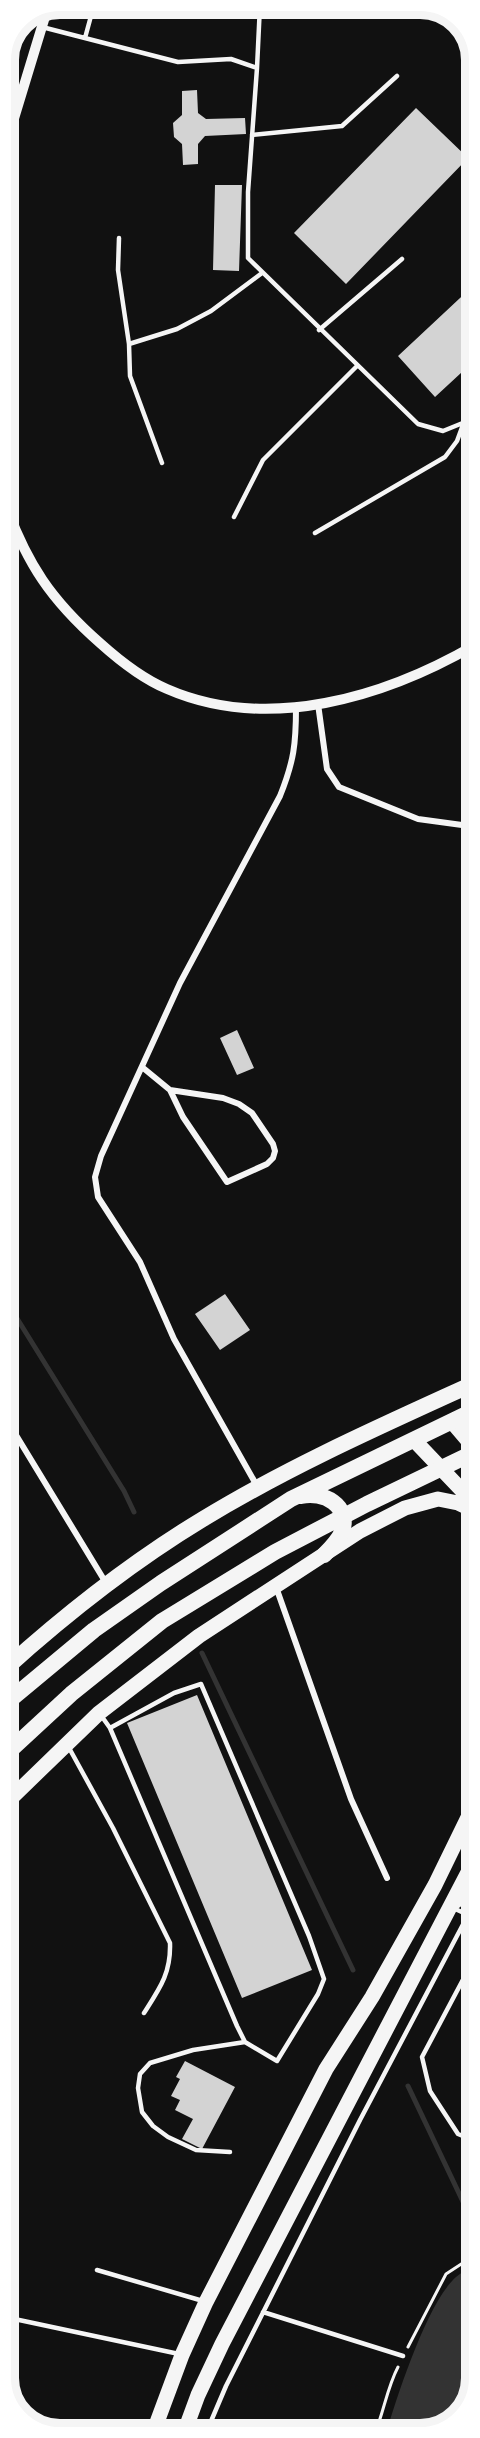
<svg xmlns="http://www.w3.org/2000/svg" width="480" height="2438" viewBox="0 0 480 2438" font-family="'Fira Sans Condensed',sans-serif">
<style>
.water{fill:#333}
.lines{fill:none;stroke-linecap:round;stroke-linejoin:round}
.stream{stroke:#333;stroke-width:5}
.building{fill:#d3d3d3}
.path{stroke:#f5f5f5;stroke-width:3}
.service{stroke:#f5f5f5;stroke-width:4.5}
.minor{stroke:#f5f5f5;stroke-width:6}
.tertiary{stroke:#f5f5f5;stroke-width:10}
.secondary{stroke:#f5f5f5;stroke-width:12}
.primary{stroke:#f5f5f5;stroke-width:15}
.trunk{stroke:#f5f5f5;stroke-width:16}
.rim{fill:none;stroke:#f5f5f5;stroke-width:8}
</style>
<rect width="100%" height="100%" fill="#111"/>
<path class="water" d="M475 2264V2378L462 2414 428 2433H386C398 2394 427 2303 456 2277 462 2272 469 2268 475 2264Z"/>
<g class="lines">
<path class="stream" d="M5 1299 124 1491 134 1512
M202 1653 353 1970
M408 2086 475 2227"/>
</g>
<path class="building" d="M197 90 198 113 206 119 245 118 246 134 205 136 198 144V164L183 165 182 144 174 137 173 123 182 115V91Z
M416 108 468 158 346 284 294 233Z
M215 185H242L239 271 213 270Z
M475 284V360L435 397 398 356Z
M475 524V553L461 538Z
M237 1030 254 1068 237 1075 220 1038Z
M225 1294 250 1330 220 1350 195 1314Z
M197 1695 312 1970 242 1998 127 1723Z
M185 2061 235 2087 202 2149 182 2139 193 2119 175 2110 180 2100 171 2096 180 2079 176 2077Z"/>
<g class="lines">
<path class="path" d="M408 2347 446 2274 475 2255
M375 2433C384 2411 387 2388 398 2367"/>
<path class="service" d="M42 27 178 62 231 59 257 68 248 192V258L418 424 443 431 475 418
M85 38 94 5
M257 68 260 5
M252 135 342 126 397 76
M119 238 118 270 129 344
M319 330 402 259
M162 463 130 376 129 344 177 329 211 311 262 273
M234 517 263 460 357 366
M315 533 445 457 457 441 464 422
M100 1714 110 1728 237 2026 245 2042 277 2061 318 1994 324 1979 309 1936 201 1684 174 1693 110 1728
M68 1746 113 1828 170 1943C171 1973 160 1988 144 2013
M453 1908 475 1918
M475 1957 422 2057 430 2091 458 2134 475 2141
M230 2152 196 2150 168 2137 153 2126 142 2112 138 2088 140 2074 150 2063 193 2050 245 2042
M97 2270 203 2301
M263 2312 403 2356
M5 2317 179 2354
M206 2433 226 2386 360 2120 468 1915"/>
<path class="minor" d="M318 704 327 769 339 787 418 819 462 825 475 824
M142 1067 170 1090 223 1098 239 1104 252 1113 273 1144 275 1151 273 1158 267 1164 227 1182 183 1117 170 1090
M5 1109C11 1120 13 1129 5 1140
M5 1417 106 1583
M257 1486 174 1339 140 1262 98 1197 95 1177 101 1156 180 983 280 796C294 761 296 744 296 707
M276 1587 351 1799 387 1878"/>
<path class="tertiary" d="M5 148 47 10
M5 503C27 564 51 600 100 643 120 661 143 679 167 689 268 733 385 697 475 645"/>
<path class="secondary" d="M453 1905 475 1887"/>
<path class="primary" d="M452 1422 475 1449
M414 1440 475 1504
M5 1804 99 1713 199 1636 360 1531 405 1508 438 1499 458 1503 475 1511
M153 2433 182 2355 206 2302 326 2069 372 1997 435 1885 475 1803
M184 2433 198 2395 222 2344 475 1859"/>
<path class="trunk" d="M301 1496C323 1491 351 1505 342 1532 338 1541 331 1548 324 1555
M5 1669C67 1613 132 1562 203 1519 290 1466 383 1425 475 1383
M5 1704 94 1630 161 1583 291 1499 475 1410
M5 1755 71 1694 162 1621 275 1552 367 1504 475 1452"/>
</g>
<path d="M0 0H480V2438H0ZM60 15H420A45 45 0 0 1 465 60V2378A45 45 0 0 1 420 2423H60A45 45 0 0 1 15 2378V60A45 45 0 0 1 60 15Z" fill="#fff" fill-rule="evenodd"/>
<path class="rim" d="M60 15H420A45 45 0 0 1 465 60V2378A45 45 0 0 1 420 2423H60A45 45 0 0 1 15 2378V60A45 45 0 0 1 60 15Z"/>
</svg>
